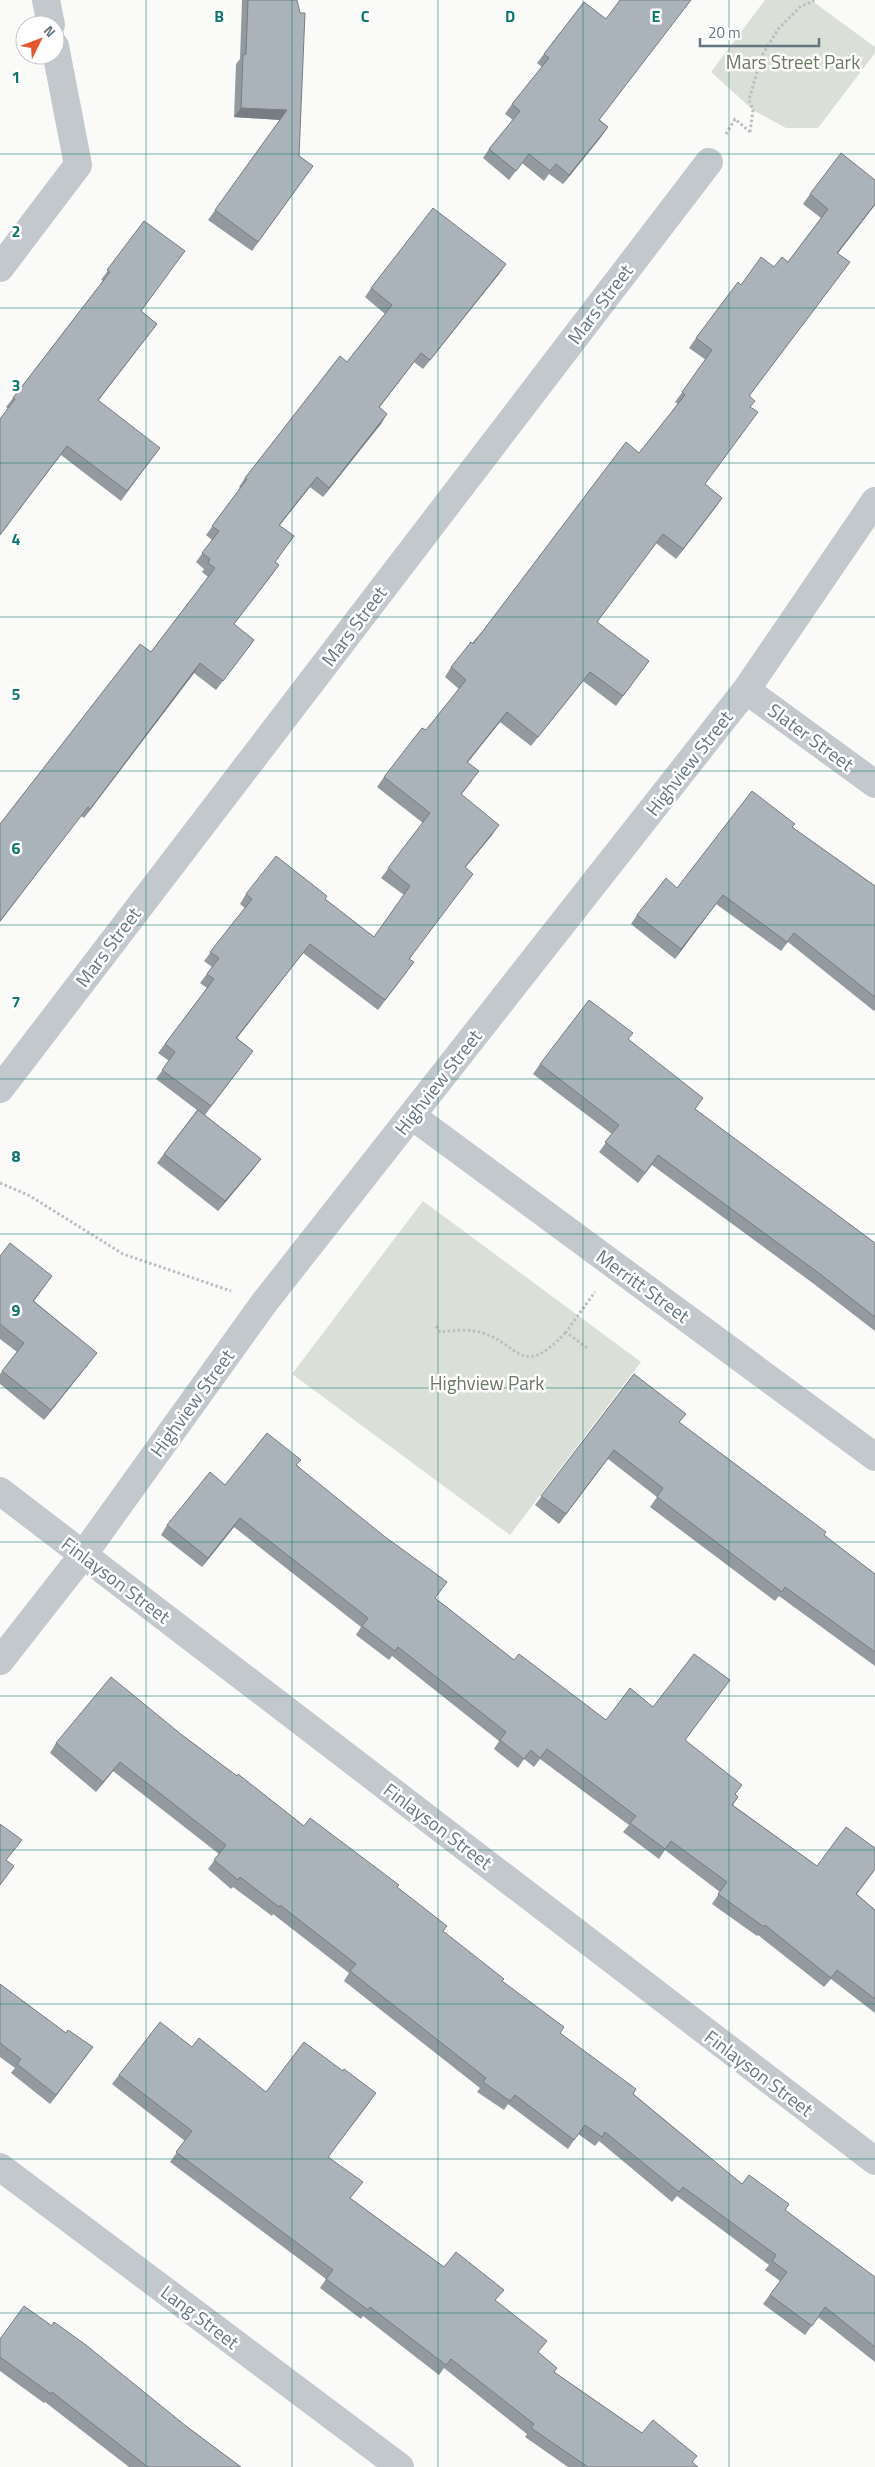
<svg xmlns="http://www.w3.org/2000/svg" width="875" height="2467" viewBox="0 0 875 2467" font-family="'Titillium Web',sans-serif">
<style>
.green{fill:#dadfd7}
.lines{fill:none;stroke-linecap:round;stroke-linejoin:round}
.path{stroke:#bbbfc2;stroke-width:3;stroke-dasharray:2.5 2.5;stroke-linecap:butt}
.minor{stroke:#c3c8cc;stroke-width:28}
.wall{fill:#929a9f}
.shaded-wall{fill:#777d82}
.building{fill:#aab3b9;stroke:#777d82}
.grid{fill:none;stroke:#0f766e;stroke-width:1;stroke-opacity:0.55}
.labels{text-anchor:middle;stroke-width:5;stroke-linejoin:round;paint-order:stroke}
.park-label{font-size:19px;fill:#687a64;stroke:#fff}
.street-label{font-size:19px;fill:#657683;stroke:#fff}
.grid-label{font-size:16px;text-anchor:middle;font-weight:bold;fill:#0f766e;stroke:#fff;stroke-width:5;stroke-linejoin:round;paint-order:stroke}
</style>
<rect width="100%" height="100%" fill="#fafaf8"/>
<path class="green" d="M765 0H811L875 47V53L818 128H786L753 110 711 72Z
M423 1201 641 1362 510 1535 292 1374Z"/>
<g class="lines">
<path class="path" d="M750 132 753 110 749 100 761 57 779 28 800 7 815 0
M726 134 735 119 750 132
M0 1183 30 1196 123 1254 231 1291
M436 1326 440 1332C451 1331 464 1329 475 1331 520 1340 519 1383 566 1332
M587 1348 566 1332 595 1292"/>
<path class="minor" d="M46 0 51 25
M0 268 78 165 55 46
M746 690 875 784
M0 1089 709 162
M412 1116 875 1457
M0 1491 875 2161
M0 1661 83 1555 264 1303 746 690 875 501
M0 2167 400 2467"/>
</g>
<path class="wall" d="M242 0H297L299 156 313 166 252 251 208 220 280 120 234 117 236 64 240 59Z
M584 2 600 120 608 127 601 137 563 184 549 174 544 181 522 163 509 180 483 158 489 149 513 120 505 114 512 104 542 67 537 63Z
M875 180V205L838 253 843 271 749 396 751 407 705 484 722 498 676 559 656 543 597 622 649 661 616 706 583 681 531 746 500 722 467 763 472 781 461 795 492 835 465 868 410 959 407 972 378 1010 303 953 237 1038 253 1051 205 1115 261 1159 254 1168 218 1211 157 1163 197 1110 156 1079 169 1061 158 1053 207 988 200 983 212 967 204 961 245 908 240 904 246 894 325 899 374 937 404 895 381 878 423 823 377 787 384 777 426 730 459 689 445 677 451 667 639 453 678 404 675 402 706 360 689 348 696 338 741 285 774 267 788 262 821 218 803 204 810 194Z
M144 221 141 311 157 324 98 401 153 457 121 501 61 455 0 535V419L8 409 6 407 13 398 103 281 101 280Z
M506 264 499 274 423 369 414 362 379 408 387 414 323 497 310 487 279 526 275 562 279 565 234 624 254 640 216 690 194 673 84 818 81 816 151 652 208 577 202 572 204 569 196 562 212 540 206 535 240 488 239 487 245 478 347 362 385 314 365 297 371 288Z
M792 827 875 886V1010L874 1011 788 942 781 951 716 904 675 959 631 924 637 915 677 888Z
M628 1040 695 1109 875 1243V1331L814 1284 652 1165 638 1183 599 1152 612 1134 533 1074 540 1064Z
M0 1256 52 1276 34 1301 97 1353 90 1362 44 1420 0 1384V1374L17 1352 0 1339Z
M634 1374 679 1423 824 1535 875 1574V1666L779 1596 775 1601 650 1507 657 1497 608 1459 559 1524 535 1505Z
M297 1465 435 1598 514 1660 606 1720 685 1741 738 1797 733 1805 817 1866 875 1848V1870L857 1894 875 1910V2013L831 1979 824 1987 758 1935 757 1936 712 1904 720 1892 665 1850 659 1859 623 1832 629 1825 540 1759 534 1767 524 1759 518 1768 494 1749 499 1741 392 1656 389 1660 356 1635 361 1627 234 1527 202 1567 161 1535 167 1525 225 1485Z
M182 1735 304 1826 397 1887 443 1932 502 1982 560 2033 742 2184 785 2210 875 2277V2362L818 2317 805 2335 763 2304 780 2281 765 2270 769 2265 677 2196 672 2202 599 2141 595 2146 578 2134 568 2149 508 2104 504 2110 477 2092 480 2088 344 1981 349 1973 273 1914 272 1916 233 1887 231 1889 208 1869 219 1854 113 1771 96 1792 50 1753 56 1743Z
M0 1984 66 2033 93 2047 50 2104 11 2073 15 2068 0 2057Z
M192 2047 266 2092 370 2102 328 2157 351 2199 444 2267 496 2301 554 2372 642 2433 692 2463 698 2467H568L525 2437 527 2434 444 2368 439 2375 363 2316 361 2319 320 2288 326 2279 170 2162 185 2141 112 2084 119 2075Z
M0 2339 186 2426 241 2467H129L45 2402 44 2403 0 2371Z"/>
<path class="shaded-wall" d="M241 108 287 110 281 120 234 117Z
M608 127 601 137 563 184 569 175Z
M875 204V205L831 262 837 253Z
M506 264 499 274 423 369 430 360Z
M157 324 150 333 91 410 98 400Z
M421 353 414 362 372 417 379 407Z
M387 414 381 424 323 497 329 488Z
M317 477 310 487 272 535 279 525Z
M722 498 716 507 676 559 683 549Z
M279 565 272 575 227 633 234 624Z
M200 663 194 673 84 818 90 809Z
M507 712 500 722 460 772 467 762Z
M88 807 81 816 0 922V921Z
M499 825 492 835 458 876 465 867Z
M723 895 716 904 675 959 681 949Z
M310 944 303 953 230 1047 236 1038Z
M261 1159 254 1168 218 1211 225 1201Z
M97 1353 90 1362 44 1420 51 1410Z
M240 1518 234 1527 202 1567 208 1558Z
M120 1762 113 1771 96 1792 103 1782Z
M93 2047 86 2056 50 2104 56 2095Z"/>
<path class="building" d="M248 0H297L300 13H305L299 156 313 166 258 242 215 210 287 110 241 108 243 55 246 54Z
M620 0H691L599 120 608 127 569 175 556 164 550 171 529 154 516 171 489 149 520 111 512 104 549 58 544 54 584 2 606 19Z
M841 153 875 180V204L837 253 850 262 749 396 755 401 750 407 758 412 705 484 722 498 683 549 663 534 597 622 649 661 623 696 590 672 538 737 507 712 467 762 479 771 461 794 499 825 465 867 473 874 409 959 414 962 385 1000 310 944 236 1038 253 1051 211 1106 162 1070 175 1052 165 1044 214 979 207 974 219 958 210 952 252 899 246 894 276 856 327 896 325 899 374 937 410 886 388 868 430 813 384 777 422 728 426 730 466 680 451 667 471 642 473 644 626 442 639 453 685 395 682 392 712 350 696 338 738 282 741 285 761 257 774 267 782 257 788 262 828 209 810 194Z
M433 208 506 264 430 360 421 353 379 407 387 414 329 488 317 477 279 525 294 536 275 562 279 565 234 624 254 640 223 681 200 663 97 800 90 809 88 807 0 921V824L140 644 151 652 215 568 208 563 210 559 202 553 219 531 212 526 247 479 245 478 340 356 347 362 392 305 371 288Z
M144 221 185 251 141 311 157 324 98 400 160 448 127 491 67 446 0 535V419L15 399 13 398 110 272 107 270Z
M752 791 795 824 792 827 875 886V997L794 933 787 942 723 895 681 949 637 915 666 878 677 888Z
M589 1000 633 1033 628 1039 703 1098 695 1109 875 1243V1317L820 1274 658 1155 645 1173 605 1142 619 1125 540 1064Z
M198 1110 261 1159 225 1201 164 1154Z
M10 1243 52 1276 33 1301 97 1353 51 1410 2 1371 24 1343 0 1324V1256Z
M634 1374 686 1414 679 1422 826 1532 824 1535 875 1574V1652L785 1587 782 1592 657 1497 663 1488 614 1450 566 1514 541 1496Z
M267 1433 301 1460 296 1465 384 1536 447 1582 435 1598 514 1660 519 1654 606 1720 630 1688 653 1707 694 1654 730 1680 685 1740 742 1785 735 1794 738 1797 732 1805 817 1866 846 1827 875 1848V1869L856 1894 875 1910V1999L837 1970 831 1978 765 1925 764 1927 718 1894 727 1882 671 1841 665 1849 630 1823 636 1816 547 1749 540 1758 531 1750 524 1759 500 1740 506 1732 398 1647 395 1651 362 1626 368 1618 240 1518 208 1558 167 1525 210 1472 225 1485Z
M111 1677 182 1735 237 1776 238 1774 304 1826 310 1818 399 1885 397 1887 447 1926 443 1931 504 1979 502 1981 564 2027 560 2033 636 2089 633 2094 742 2184 749 2175 789 2204 785 2210 875 2277V2347L825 2307 812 2326 770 2295 787 2272 772 2261 776 2255 683 2187 679 2192 605 2132 602 2137 585 2125 574 2140 515 2095 510 2101 483 2082 486 2078 350 1971 356 1964 280 1905 279 1907 240 1877 238 1880 214 1860 226 1845 120 1762 103 1782 56 1743Z
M0 1824 22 1840 6 1860 14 1866 0 1885Z
M0 1984 66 2033 68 2030 93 2047 56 2095 17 2064 21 2059 0 2043Z
M160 2022 192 2047 199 2038 266 2092 304 2042 343 2071 344 2069 376 2093 328 2157 363 2182 350 2198 444 2267 456 2252 504 2290 495 2300 547 2341 538 2352 557 2368 554 2372 642 2433 653 2420 697 2456 692 2462 698 2467H588L531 2428 534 2424 451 2359 446 2365 370 2307 368 2310 326 2279 333 2270 176 2152 192 2131 119 2075Z
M24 2306 52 2326 54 2322 86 2345 186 2426 241 2467H148L52 2392 51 2394 0 2357V2339Z"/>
<path class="grid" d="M146 0V2467M292 0V2467M438 0V2467M583 0V2467M729 0V2467M0 154H875M0 308H875M0 463H875M0 617H875M0 771H875M0 925H875M0 1079H875M0 1234H875M0 1388H875M0 1542H875M0 1696H875M0 1850H875M0 2004H875M0 2159H875M0 2313H875"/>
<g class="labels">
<g class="park-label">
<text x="793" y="69">Mars Street Park</text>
<text x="487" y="1390">Highview Park</text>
</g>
<g class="street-label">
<text transform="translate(600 304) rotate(-53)" y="7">Mars Street</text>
<text transform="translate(354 626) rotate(-53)" y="7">Mars Street</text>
<text transform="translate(811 737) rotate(36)" y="7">Slater Street</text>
<text transform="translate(689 763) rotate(-52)" y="7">Highview Street</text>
<text transform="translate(108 947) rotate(-53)" y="7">Mars Street</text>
<text transform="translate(438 1082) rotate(-52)" y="7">Highview Street</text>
<text transform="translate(643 1286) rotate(36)" y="7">Merritt Street</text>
<text transform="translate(192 1403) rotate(-54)" y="7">Highview Street</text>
<text transform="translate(116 1580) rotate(37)" y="7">Finlayson Street</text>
<text transform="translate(438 1826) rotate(37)" y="7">Finlayson Street</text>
<text transform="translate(759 2073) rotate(37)" y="7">Finlayson Street</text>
<text transform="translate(200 2317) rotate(37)" y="7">Lang Street</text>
</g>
</g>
<g class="grid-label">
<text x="219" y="22">B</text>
<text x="365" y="22">C</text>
<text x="510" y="22">D</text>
<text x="656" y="22">E</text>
<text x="16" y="83">1</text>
<text x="16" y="237">2</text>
<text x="16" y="391">3</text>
<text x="16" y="545">4</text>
<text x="16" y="700">5</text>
<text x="16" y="854">6</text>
<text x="16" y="1008">7</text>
<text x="16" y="1162">8</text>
<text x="16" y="1316">9</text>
</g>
<g transform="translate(40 40) rotate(48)"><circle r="24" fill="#ffffff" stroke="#c1c8cd"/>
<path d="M0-4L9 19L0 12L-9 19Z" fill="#e4572e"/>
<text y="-8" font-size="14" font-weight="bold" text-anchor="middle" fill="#657683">N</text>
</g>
<path d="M700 38v8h119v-8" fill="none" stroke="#657683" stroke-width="2.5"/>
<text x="708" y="38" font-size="15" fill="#657683" stroke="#ffffff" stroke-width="4" paint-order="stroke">20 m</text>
</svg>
